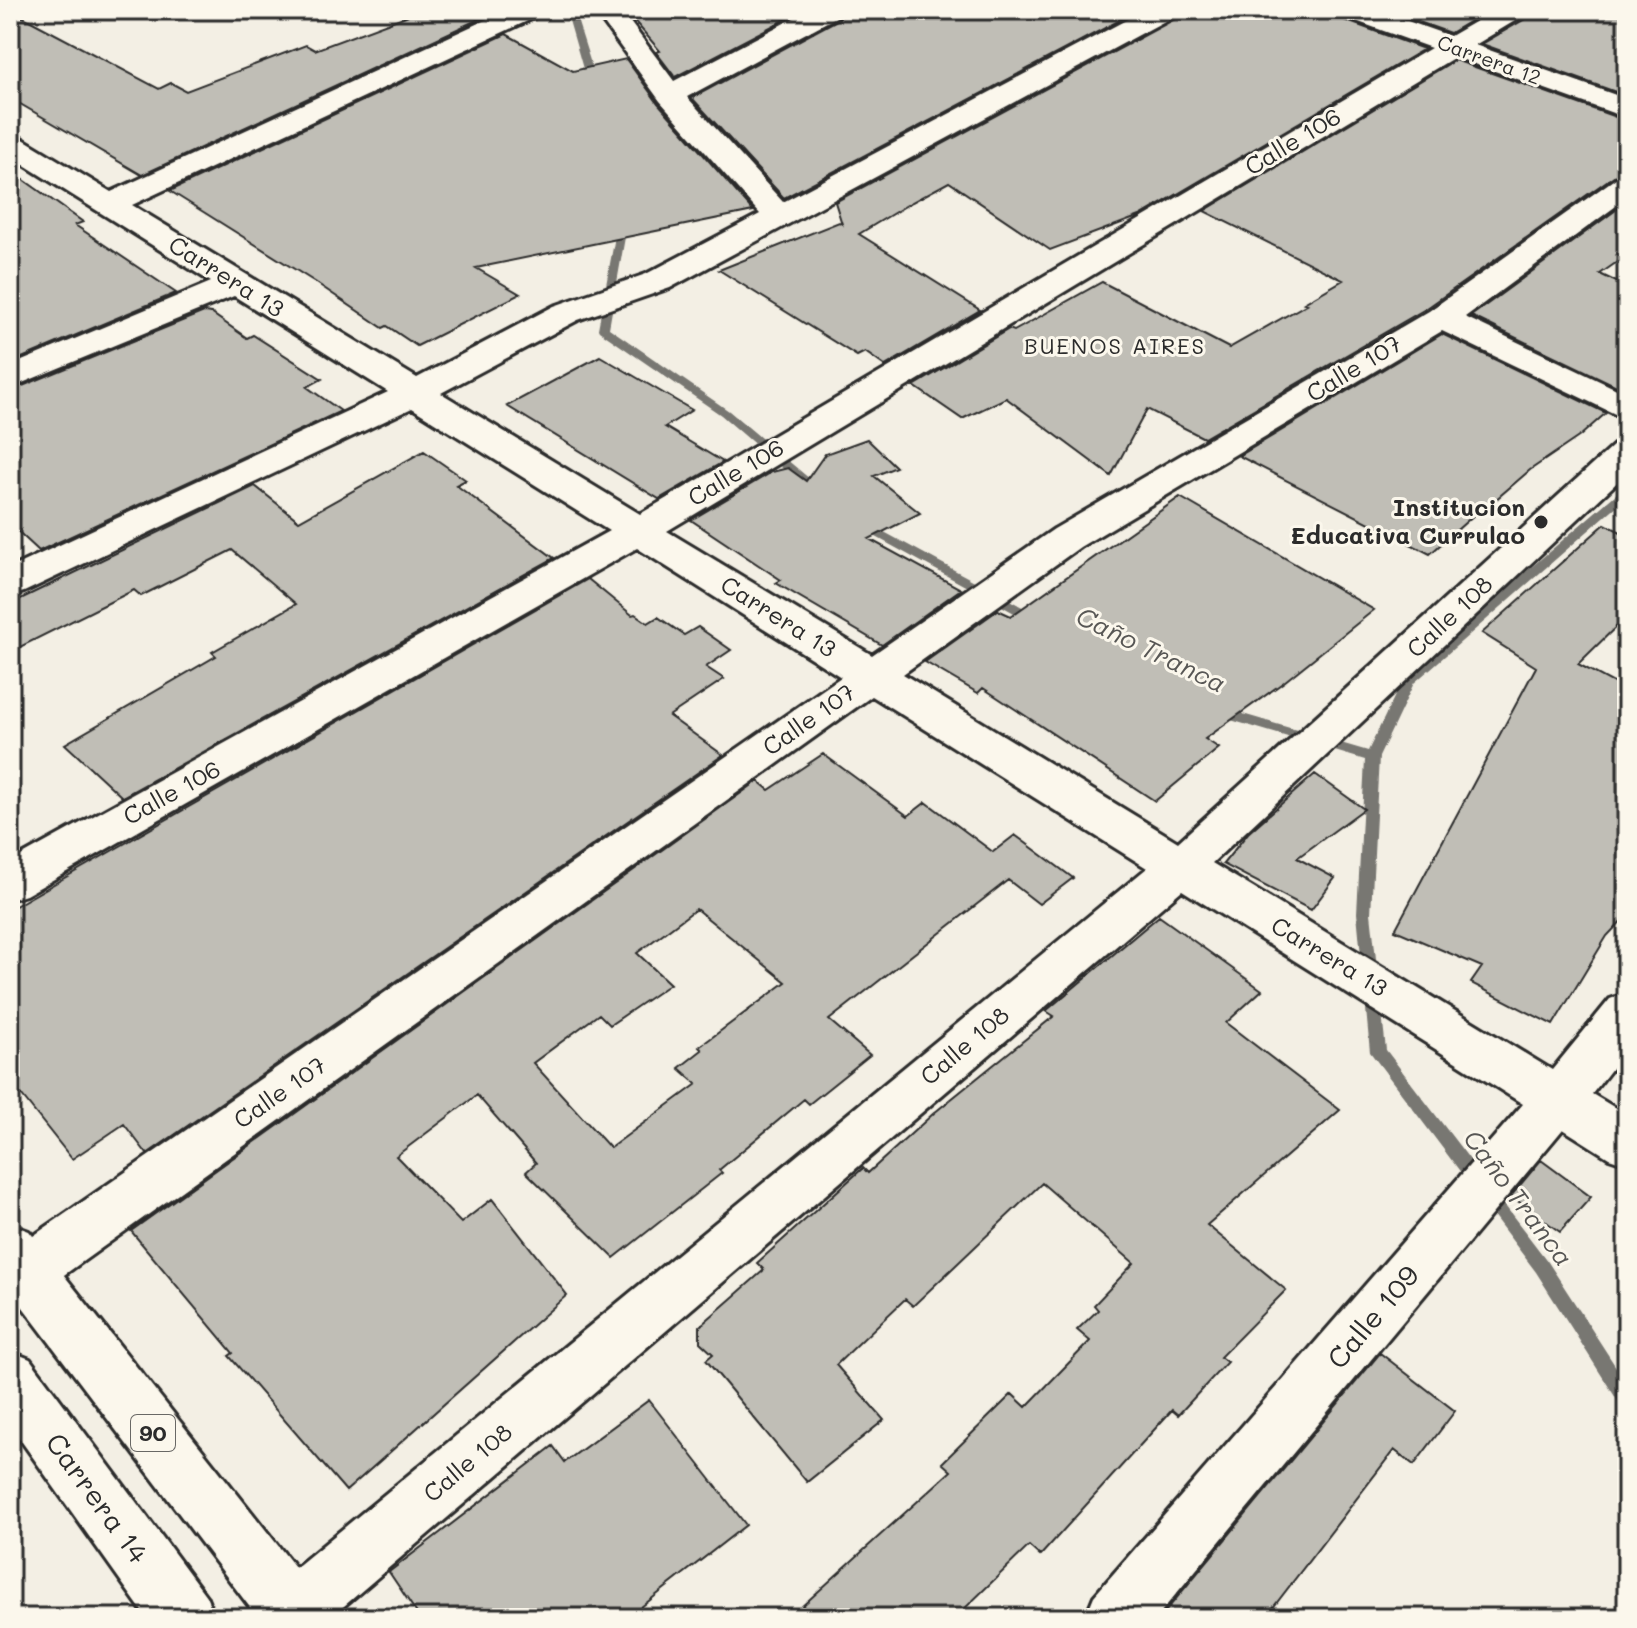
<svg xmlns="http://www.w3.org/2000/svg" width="1637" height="1628" viewBox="0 0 1637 1628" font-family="Mali,sans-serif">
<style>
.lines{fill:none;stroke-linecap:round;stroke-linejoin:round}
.stream{fill:#787772;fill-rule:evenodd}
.building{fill:#c0beb6;stroke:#2b2b2b;stroke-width:2;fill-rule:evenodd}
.street-casing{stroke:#2b2b2b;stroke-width:6}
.primary-casing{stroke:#2b2b2b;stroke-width:6}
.street{fill:#fbf7ec;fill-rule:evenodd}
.primary{fill:#fbf7ec;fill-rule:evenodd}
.poi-dot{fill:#2b2b2b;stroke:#fbf7ec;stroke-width:3}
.labels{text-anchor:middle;stroke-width:6;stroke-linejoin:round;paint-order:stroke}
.far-street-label{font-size:20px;fill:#2b2b2b;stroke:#fbf7ec}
.far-neighbourhood-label{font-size:22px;letter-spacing:2px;fill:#2b2b2b;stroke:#fbf7ec}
.shield{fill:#fbf7ec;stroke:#696865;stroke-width:2}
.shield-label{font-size:22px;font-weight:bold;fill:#2b2b2b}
.street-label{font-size:24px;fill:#2b2b2b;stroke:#fbf7ec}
.poi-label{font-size:24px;font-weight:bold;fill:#2b2b2b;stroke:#fbf7ec;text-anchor:end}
.water-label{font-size:26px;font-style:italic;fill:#585755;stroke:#fbf7ec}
.near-street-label{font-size:28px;fill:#2b2b2b;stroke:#fbf7ec}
</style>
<rect width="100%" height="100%" fill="#f3efe4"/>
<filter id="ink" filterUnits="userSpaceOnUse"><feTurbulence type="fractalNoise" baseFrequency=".0125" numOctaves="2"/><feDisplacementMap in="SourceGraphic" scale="16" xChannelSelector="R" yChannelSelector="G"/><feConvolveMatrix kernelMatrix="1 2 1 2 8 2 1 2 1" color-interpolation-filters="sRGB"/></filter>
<g filter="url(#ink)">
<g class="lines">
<path class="stream" d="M566 10H574L598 86 596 88 588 86Z
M623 217 628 220 609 328 729 411 817 485V491H809L721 415 599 331 598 329 618 220Z
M1627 487V497L1414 683 1379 757 1371 913 1386 1050 1548 1262 1627 1384V1409L1621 1406 1536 1272 1370 1052 1357 913 1365 760 1214 715 1212 712 1219 707 1368 751 1404 677 1623 488Z
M862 520 1037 615 1039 618 1033 622 1029 621 858 527 856 524 858 521Z"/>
</g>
<path class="building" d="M10 10 159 89 171 83 186 91 306 45 315 50 422 10H462L479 19 142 175 10 98Z
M625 10H803L675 77 656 52 660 51Z
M845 10H1139L784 198 692 98 839 19Z
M1181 10H1335L1341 19 1424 49 1140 216 1050 250 949 182 912 202 859 234 980 310 885 366 865 352 857 356 719 270 839 222 842 224 835 202 1175 19Z
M1385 10H1489L1450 33Z
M1530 10H1627V96L1482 44 1525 19Z
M506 34 573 71 626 59 658 103 753 211 476 268 520 294 417 346 387 326 383 328 315 282 170 191Z
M1455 60 1627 121V172L1614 176 1427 308 1204 438 1147 409 1111 476 1006 398 962 419 914 386 1009 329 1014 331 1102 282 1229 348 1307 304 1304 303 1343 280 1204 211Z
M10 170 83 222 75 225 176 293 10 363Z
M1627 202V255L1600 274 1627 287V391L1471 316Z
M204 312 211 313 247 338 253 335 322 379 307 387 341 411 39 551 10 524V391Z
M1442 334 1606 413 1580 436 1530 470 1487 507 1484 506 1430 554 1239 456Z
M600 356 692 410 665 427 723 462 659 499 507 406Z
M867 439 896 467 874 476 920 513 869 539 961 589 882 645 776 583 781 580 691 520 772 472 788 468 806 481 825 454Z
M424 451 466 480 456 485 554 558 122 797 65 744 216 656 212 652 296 604 232 550 141 596 134 590 10 652V604L255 486 299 521Z
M1180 497 1374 610 1284 682 1205 739 1219 748 1155 801 983 688 978 693 925 662 998 610 1011 616Z
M1605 524 1627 535V616L1578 664 1627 690V915L1607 936 1553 1025 1471 983 1482 967 1395 930 1536 667 1482 633Z
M588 579 632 615 635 614 648 623 658 617 684 635 698 627 731 650 706 667 724 679 669 716 723 755 147 1154 124 1124 72 1159 10 1081V909Z
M823 754 908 816 926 802 993 852 1015 835 1073 878 1039 904 1008 880 829 1020 870 1055 809 1104 804 1099 719 1170 722 1173 614 1258 526 1172 536 1163 477 1095 396 1156 461 1223 492 1199 567 1295 346 1491 229 1356 233 1353 131 1231 758 781 769 790ZM696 909 786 982 699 1047 702 1050 679 1068 697 1084 610 1148 533 1063 599 1014 610 1025 670 984 637 953Z
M1315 774 1364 809 1297 858 1335 878 1311 910 1223 864 1248 833Z
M1159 916 1262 990 1226 1023 1340 1110 1207 1225 1286 1290 1220 1357 1227 1362 1178 1415 1172 1410 1040 1556 1029 1546 955 1618H789L951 1471 942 1463 1012 1394 1026 1407 1090 1341 1077 1330 1098 1310 1094 1305 1134 1263 1042 1183 913 1306 905 1299 836 1365 884 1420 807 1482 706 1360 713 1354 700 1342V1326L764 1270 757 1263 863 1168 868 1173 934 1113 1054 1016 1046 1011Z
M1541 1160 1591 1197 1560 1232 1511 1196Z
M1380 1353 1455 1411 1414 1465 1394 1450 1265 1618H1160Z
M649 1400 746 1525 627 1618H420L389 1572 553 1446 565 1462Z"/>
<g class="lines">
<defs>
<path id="street" d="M507 10H542L538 16 132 205 417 378 554 306 646 274 760 214 660 101 594 10H621L674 81 809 10H842L838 16 687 97 783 202 1145 10H1178L1174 16 670 288 578 320 441 393 640 514 1431 48 1342 16 1338 10H1376L1450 36 1495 10H1527L1523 16 1475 45 1627 99V118L1455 57 667 531 872 655 1054 529 1429 311 1616 178 1627 175V198L1465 317 1627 394V418L1615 414 1442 331 1080 547 903 674 1178 842 1614 445 1627 442V473L1212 863 1552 1070 1610 999 1627 993V1049L1592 1094 1627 1115V1164L1609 1158 1563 1129 1156 1618H1085L1094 1596 1523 1104 1182 890 330 1618H252L261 1596 1147 868 872 696 29 1300 10 1308V1252L841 677 637 548 26 895 10 900V862L609 531 412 408 24 592 10 596V568L388 392 234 296 10 388V366L211 282 10 156V134L20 137 111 192Z"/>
<path id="primary" d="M10 1224 29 1231 318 1596 327 1618H258L10 1290Z
M10 1351 30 1359 206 1596 215 1618H147L10 1425Z"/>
</defs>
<use href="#street" class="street-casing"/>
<use href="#primary" class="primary-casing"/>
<use href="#street" class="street"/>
<use href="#primary" class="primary"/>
</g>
</g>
<circle class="poi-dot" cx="1541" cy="522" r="8"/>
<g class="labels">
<g class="far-street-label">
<text transform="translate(1489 60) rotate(20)" y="7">Carrera 12</text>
</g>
<g class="far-neighbourhood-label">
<text x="1115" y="354">BUENOS AIRES</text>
</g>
<rect class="shield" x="131" y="1415" width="44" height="36" rx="6"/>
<g class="shield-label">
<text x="153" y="1441">90</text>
</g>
<g class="street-label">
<text transform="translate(1293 142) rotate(-31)" y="8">Calle 106</text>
<text transform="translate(226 277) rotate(32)" y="8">Carrera 13</text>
<text transform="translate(1354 369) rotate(-31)" y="8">Calle 107</text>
<text transform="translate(736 473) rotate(-31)" y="8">Calle 106</text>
<text transform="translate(778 617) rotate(32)" y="8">Carrera 13</text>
<text transform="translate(1450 617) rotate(-43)" y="8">Calle 108</text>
<text transform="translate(809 720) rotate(-35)" y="8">Calle 107</text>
<text transform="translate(172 793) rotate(-29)" y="8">Calle 106</text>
<text transform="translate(1329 957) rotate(31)" y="8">Carrera 13</text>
<text transform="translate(965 1046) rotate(-40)" y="8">Calle 108</text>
<text transform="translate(280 1093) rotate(-35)" y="8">Calle 107</text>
<text transform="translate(468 1463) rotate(-40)" y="8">Calle 108</text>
</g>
<g class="poi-label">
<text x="1525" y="516">Institucion<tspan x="1525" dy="28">Educativa Currulao</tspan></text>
</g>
<g class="water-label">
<text transform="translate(1151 650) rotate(26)" y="9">Caño Tranca</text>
<text transform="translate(1518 1198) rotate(53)" y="9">Caño Tranca</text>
</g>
<g class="near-street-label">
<text transform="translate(1373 1317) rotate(-50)" y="10">Calle 109</text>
<text transform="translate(97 1498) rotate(54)" y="10">Carrera 14</text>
</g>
</g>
<rect width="1637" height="1628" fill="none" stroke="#fbf7ec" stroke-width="40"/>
<rect x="20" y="20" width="1597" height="1588" fill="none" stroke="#2b2b2b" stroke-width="3" filter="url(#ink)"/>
</svg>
